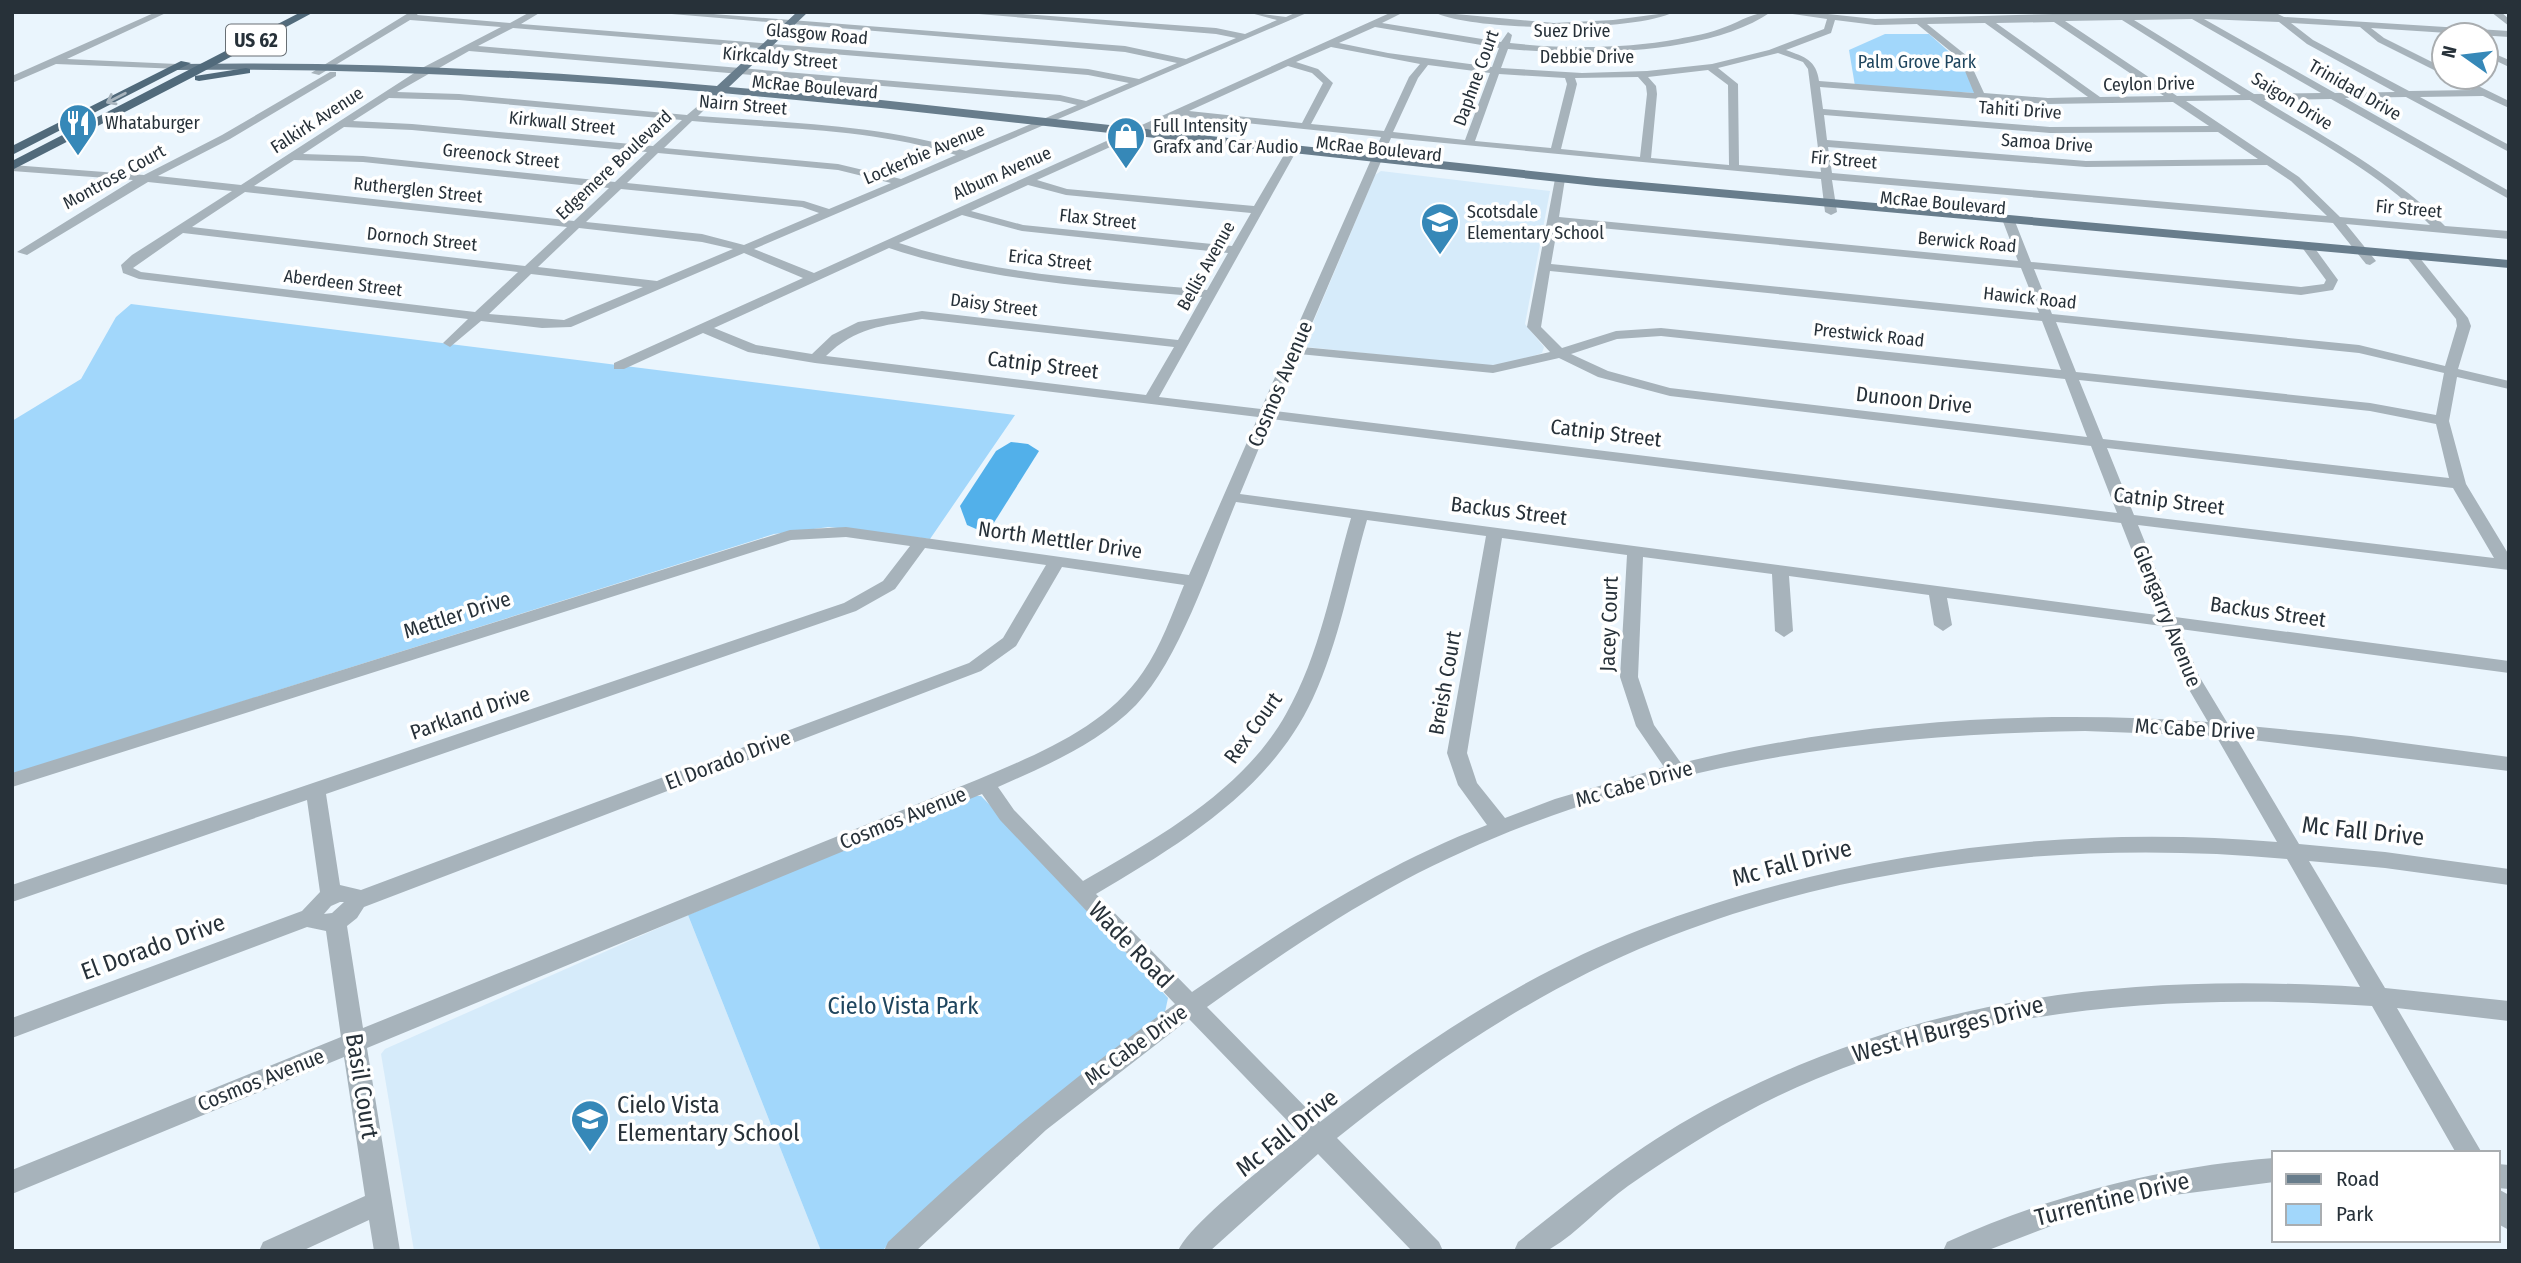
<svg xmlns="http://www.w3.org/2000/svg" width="2521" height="1263" viewBox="0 0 2521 1263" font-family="'Fira Sans Condensed',sans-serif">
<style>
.built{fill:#d6ebfa}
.green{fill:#a2d7fb}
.water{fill:#52b0ea}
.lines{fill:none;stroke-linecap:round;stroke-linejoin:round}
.minor{fill:#a7b3bb;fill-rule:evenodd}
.major{fill:#687d8c;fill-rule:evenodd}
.highway{fill:#516a7b;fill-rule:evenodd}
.oneway{stroke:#a8b4bd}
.labels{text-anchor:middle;stroke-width:7;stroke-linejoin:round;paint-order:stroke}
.far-street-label{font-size:18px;fill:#273139;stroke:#fff}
.far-park-label{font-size:18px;fill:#1e455e;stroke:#fff}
.far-poi-label{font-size:18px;fill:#273139;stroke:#fff;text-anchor:start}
.shield{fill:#fff;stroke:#686f74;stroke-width:2}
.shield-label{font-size:19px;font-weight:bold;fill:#273139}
.street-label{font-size:21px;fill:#273139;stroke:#fff}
.near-street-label{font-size:24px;fill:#273139;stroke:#fff}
.near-park-label{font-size:24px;fill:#1e455e;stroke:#fff}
.near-poi-label{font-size:24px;fill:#273139;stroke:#fff;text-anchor:start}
</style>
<rect width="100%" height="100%" fill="#eaf5fd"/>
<path class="built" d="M1381 171 1550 191 1525 324 1544 347 1542 353 1516 362 1484 366 1307 347 1305 342 1375 175Z
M688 915 821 1251H414L381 1054 385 1049Z"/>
<path class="green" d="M1885 34H1929L1963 64 1975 93 1855 86 1849 50Z
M131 304 1015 415 930 539 829 527 774 534 12 774V421L81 379 116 317Z
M971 796H981L988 803 1168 998 1165 1012C1065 1086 970 1163 882 1251H821L688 915Z"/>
<path class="water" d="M1011 442 1028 444 1039 451 990 529 983 532 967 525 960 506 996 451Z"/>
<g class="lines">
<path class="minor" d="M156 12H168L67 59 177 64 182 67 180 69 56 64 12 83V76Z
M410 12H419L417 15 510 23 530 12H541L521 24 1088 69 1139 79 1177 63 1125 52 648 12H688L1125 46 1186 59 1236 38 1216 34 955 12H997L1216 28 1245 34 1277 20 1247 12 1286 17 1297 12H1309L754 249 814 273 1392 12H1404L1382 23 1501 42 1508 32 1512 35 1510 43C1565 49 1623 49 1678 39 1693 36 1711 33 1725 27 1741 21 1754 12 1771 12 1709 55 1581 56 1508 49L1501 68 1582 73 1647 71 1712 64 1769 50 1824 29 1827 19 1779 12H1809L1875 19 2053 14H2278L2284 17 2509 31V37L2371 28 2384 38 2444 68V75L2378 42 2360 27 2291 23 2313 40 2409 91 2472 90 2448 77H2460L2509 101V108L2483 96 2420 97 2509 145V152L2406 97 2345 98 2509 191V199L2331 99 2264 100C2326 139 2393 173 2445 226L2509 231V239L2346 224 2376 261 2370 265 2366 264 2333 223 1832 180 1837 212 1831 215 1825 212 1821 179 1391 138 1302 347 1493 365 1550 352 1527 327 1555 179 1560 176 1565 179 1559 217 2018 261 2002 219 2008 216 2014 219 2031 262 2301 287 2324 284 2326 280 2301 246 2307 242 2311 243 2338 280 2333 290 2301 295 2034 269 2052 314 2359 345 2445 366 2457 326 2456 319 2405 255 2415 252 2468 318 2471 326 2458 369 2509 381V389L2457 377 2449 421 2466 484 2509 555V570L2138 525 2175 617 2509 661V673L2180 629 2199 676 2228 724 2351 736 2509 757V771L2236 738 2299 844 2385 852 2509 869V885L2385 868 2309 861 2385 988 2509 1001V1021L2397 1008 2482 1153H2456L2372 1006C2183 994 1993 1005 1816 1079 1750 1106 1687 1145 1628 1186 1601 1205 1579 1232 1550 1249 1542 1254 1524 1251 1514 1251L1518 1242C1577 1195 1637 1147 1703 1111 1916 996 2123 973 2360 987L2287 859C2077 840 1852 862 1656 942 1540 989 1434 1060 1337 1138L1439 1242 1443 1251H1412L1318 1154 1210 1251H1178C1189 1224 1275 1158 1302 1136L1189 1019 1046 1130 916 1251H884L888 1242C978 1156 1073 1077 1175 1004L1000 820 982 794 367 1048 400 1251H374L369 1220 302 1251H259L263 1242 365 1196 344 1057 12 1194V1170L341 1037 326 931 307 927 12 1038V1018L302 911 320 892 307 800 12 902V885L844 603 883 581 910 546 846 537 791 540 12 787V773L790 530 846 527 1189 575 1258 417 815 363 748 352 703 333 624 369H614V363L803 278 744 253 571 327 542 328 481 321 450 347 443 343 468 319 139 279 123 273 121 265 132 255 232 191 148 182 27 255 17 252 133 180 12 171V165L144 175 222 135 330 72H336V76L230 139 158 176 241 185 422 68 501 27 410 20 319 75 311 73ZM2192 19 2321 93 2254 94 2134 20ZM2204 19 2279 22 2307 44 2395 92 2335 93ZM1835 20 1875 25 1917 24 1960 59 1974 93 1819 81C1816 60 1805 57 1786 50L1831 33ZM2122 20 2241 95 2177 96 2065 21ZM2054 22 2164 96 2100 97 1996 23ZM1985 23 2088 97 2048 98 1984 93 1967 56 1927 24ZM1375 27 1499 48 1492 67 1388 53 1339 43ZM513 28 1088 75 1129 83 1086 101 1060 95 478 46ZM1331 47 1420 64 1409 77 1384 131 1311 124 1333 83 1318 69 1296 62ZM469 51 1060 101 1077 105 966 151C880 124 787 123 698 116L717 97 712 94 687 115 459 94 397 92ZM1778 53 1803 62 1808 69 1821 172 1739 165 1738 84 1718 68ZM1428 65 1490 73 1465 140 1393 132 1418 78ZM1288 66 1312 73 1323 83 1302 123 1189 111ZM1708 70 1728 85 1729 165 1651 158 1657 94 1656 86 1648 77ZM1499 74 1565 78 1567 84 1551 148 1475 141ZM1638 77 1646 86 1647 94 1640 157 1561 149 1577 84 1575 78ZM1820 87 2048 104 2173 102 2209 126 2050 127 1823 109ZM389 98 459 100 682 120 653 146 412 124 353 121ZM2250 100C2311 138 2380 172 2430 225L2340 217 2299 177 2186 101ZM1824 115 2050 133 2218 132 2258 159 2086 161 1827 140ZM1179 116 1381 137 1261 409 1159 397 1297 150 1296 148H1288L1254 206 1067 189 1037 180ZM692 121C779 129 873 128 956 155L901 179 838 164 664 148ZM344 127 412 130 647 152 615 182 363 156 303 154ZM1828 147 2086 167 2267 165 2291 181 2327 216 1832 173ZM658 153 838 170 891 183 829 209 804 201 627 183ZM294 160 363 162 609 188 574 221 254 186ZM1028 185 1066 195 1251 213 1232 246 1023 225 971 211ZM621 189 802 207 819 213 744 245 702 234 586 222ZM245 192 567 227 525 266 192 227ZM962 215 1022 231 1228 253 1207 290C1103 280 999 276 899 243ZM1558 224 2021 268 2039 313 1551 264ZM579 228 702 242 733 249 657 281 538 267ZM183 233 518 272 475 312 141 272 133 268ZM889 248C991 282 1096 287 1202 297L1178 340 922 311 858 322 832 335 812 354 756 345 714 328ZM1550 271 2042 321 2061 370 1661 328 1616 331 1562 348 1541 327ZM531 274 643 287 564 320 489 314ZM922 319 1174 347 1146 395 826 356C856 327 882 326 922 319ZM2056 322 2359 353 2444 373 2436 415 2370 403 2076 372ZM1661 336 2065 379 2087 437 1670 388 1608 371 1571 354 1617 339ZM1299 354 1493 373 1559 358 1598 377 1670 396 2091 446 2117 513 1275 411ZM2079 380 2370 411 2436 424 2449 478 2103 439ZM1271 419 2121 523 2157 615 1240 494ZM2107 448 2453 488 2494 558 2134 515ZM1236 502 1351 518C1332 583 1320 655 1286 714 1242 792 1157 838 1083 881L1014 810 998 787C1047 765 1098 744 1136 705 1180 659 1211 562 1236 502ZM1367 520 1486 536 1447 753 1458 785 1487 825C1381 866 1285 928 1192 992L1096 894C1180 844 1270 791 1313 698 1339 642 1350 579 1367 520ZM1502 538 1627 555 1620 677 1636 726 1664 767 1555 799 1505 818 1477 783 1467 753ZM925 548 1046 565 1003 638 969 663 361 890 340 885 326 794 856 611 895 589ZM1643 557 1772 574 1775 631 1784 637 1793 631 1789 576 1929 595 1934 625 1943 631 1952 625 1947 598 2162 626 2181 676 2208 722C2031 709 1854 721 1681 763L1654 725 1638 677ZM1062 567 1184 585C1172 614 1161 646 1143 672 1106 727 1038 754 979 779L363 1028 347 926 357 918 364 907 981 671 1016 646ZM2085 731 2216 736 2277 842C2064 824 1842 852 1642 929 1525 974 1418 1045 1320 1122L1207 1007C1270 962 1334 918 1403 881 1616 769 1848 734 2085 731ZM340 902H344L332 913 324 914 331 906Z
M1434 12 1554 23 1613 20 1674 12C1636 32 1472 32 1434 12Z
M2491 12H2501L2509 19V26Z
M2486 50 2509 60V67L2486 56Z
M2274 1158V1182L2151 1198 2072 1218 1986 1251H1943L1947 1242C2052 1195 2159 1167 2274 1158Z
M2498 1164 2509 1165V1189L2498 1188Z
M2498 1189 2509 1195V1230L2498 1224Z"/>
<path class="major" d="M797 12H808L729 87 881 100 1596 178 2509 260V268L1596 186 881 108 722 93 714 99 708 95 710 92C533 77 355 68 177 70L171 67 177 64C357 61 537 70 717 86Z"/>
<path class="highway" d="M301 12H314L195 76 246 68 250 69V73L199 81 195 80V76L12 170V161Z
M181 61 191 63 12 155V146Z"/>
</g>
<defs><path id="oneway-shaft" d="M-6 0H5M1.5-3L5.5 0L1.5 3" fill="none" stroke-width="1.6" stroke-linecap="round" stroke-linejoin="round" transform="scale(1.75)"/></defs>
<use class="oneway" href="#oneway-shaft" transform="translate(116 98) rotate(153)"/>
<defs>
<symbol id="restaurant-pin" viewBox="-11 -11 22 30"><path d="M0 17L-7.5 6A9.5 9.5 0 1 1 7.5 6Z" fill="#3688b8" stroke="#fff"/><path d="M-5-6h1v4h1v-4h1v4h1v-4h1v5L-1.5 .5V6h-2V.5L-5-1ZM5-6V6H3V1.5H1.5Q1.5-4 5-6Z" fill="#fff"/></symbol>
<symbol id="shop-pin" viewBox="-11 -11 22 30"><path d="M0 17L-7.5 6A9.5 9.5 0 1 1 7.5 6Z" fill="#3688b8" stroke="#fff"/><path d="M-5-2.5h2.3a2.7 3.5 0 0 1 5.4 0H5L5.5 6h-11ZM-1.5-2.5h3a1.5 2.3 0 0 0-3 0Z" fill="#fff"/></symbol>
<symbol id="school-pin" viewBox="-11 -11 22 30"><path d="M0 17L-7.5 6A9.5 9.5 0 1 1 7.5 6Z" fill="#3688b8" stroke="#fff"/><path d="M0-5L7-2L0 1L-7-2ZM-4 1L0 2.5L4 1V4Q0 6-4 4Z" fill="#fff"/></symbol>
</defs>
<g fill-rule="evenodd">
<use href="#restaurant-pin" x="56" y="101" width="44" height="60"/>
<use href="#shop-pin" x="1104" y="114" width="44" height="60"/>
<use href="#school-pin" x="1418" y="200" width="44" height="60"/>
<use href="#school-pin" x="568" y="1097" width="44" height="60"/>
</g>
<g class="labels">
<g class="far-street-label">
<text x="1572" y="37">Suez Drive</text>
<text transform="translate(817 34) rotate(5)" y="6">Glasgow Road</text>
<text x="1587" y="63">Debbie Drive</text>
<text transform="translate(780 58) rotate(5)" y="6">Kirkcaldy Street</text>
<text transform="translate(1476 78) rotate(-70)" y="6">Daphne Court</text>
<text transform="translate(2149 84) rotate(-1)" y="6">Ceylon Drive</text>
<text transform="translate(815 87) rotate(5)" y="6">McRae Boulevard</text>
<text transform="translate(2355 90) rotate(30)" y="6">Trinidad Drive</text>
<text transform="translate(2292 101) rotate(32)" y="6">Saigon Drive</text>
<text transform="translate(743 105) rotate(5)" y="6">Nairn Street</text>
<text transform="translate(2020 110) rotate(4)" y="6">Tahiti Drive</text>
<text transform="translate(317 120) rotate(-33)" y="6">Falkirk Avenue</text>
<text transform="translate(562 123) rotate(6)" y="6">Kirkwall Street</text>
<text transform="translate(2047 143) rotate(4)" y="6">Samoa Drive</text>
<text transform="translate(1379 149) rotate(6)" y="6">McRae Boulevard</text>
<text transform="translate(924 154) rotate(-23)" y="6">Lockerbie Avenue</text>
<text transform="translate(501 156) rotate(6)" y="6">Greenock Street</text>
<text transform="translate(1844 160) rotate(5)" y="6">Fir Street</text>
<text transform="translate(614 165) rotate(-43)" y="6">Edgemere Boulevard</text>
<text transform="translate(1002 173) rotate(-24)" y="6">Album Avenue</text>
<text transform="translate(114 177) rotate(-29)" y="6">Montrose Court</text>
<text transform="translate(418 190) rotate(6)" y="6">Rutherglen Street</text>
<text transform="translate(1943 203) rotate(5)" y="6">McRae Boulevard</text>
<text transform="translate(2409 209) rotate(5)" y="6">Fir Street</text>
<text transform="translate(1098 219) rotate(6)" y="6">Flax Street</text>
<text transform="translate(422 239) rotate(6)" y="6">Dornoch Street</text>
<text transform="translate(1967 242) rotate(5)" y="6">Berwick Road</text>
<text transform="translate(1050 260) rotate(6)" y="6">Erica Street</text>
<text transform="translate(1206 266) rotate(-61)" y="6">Bellis Avenue</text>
<text transform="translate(343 283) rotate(7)" y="6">Aberdeen Street</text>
<text transform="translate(2030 298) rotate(6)" y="6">Hawick Road</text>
<text transform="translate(994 305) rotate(7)" y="6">Daisy Street</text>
<text transform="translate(1869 335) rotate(6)" y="6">Prestwick Road</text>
</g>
<g class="far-park-label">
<text x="1917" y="68">Palm Grove Park</text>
</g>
<g class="far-poi-label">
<text x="105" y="129">Whataburger</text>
<text x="1153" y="132">Full Intensity<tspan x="1153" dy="21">Grafx and Car Audio</tspan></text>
<text x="1467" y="218">Scotsdale<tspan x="1467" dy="21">Elementary School</tspan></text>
</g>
<rect class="shield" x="226" y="24.5" width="60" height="31" rx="5"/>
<g class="shield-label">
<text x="256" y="47">US 62</text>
</g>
<g class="street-label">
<text transform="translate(1043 365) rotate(7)" y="7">Catnip Street</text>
<text transform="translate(1280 384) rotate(-67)" y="7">Cosmos Avenue</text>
<text transform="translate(1914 400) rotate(6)" y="7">Dunoon Drive</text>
<text transform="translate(1606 433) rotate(7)" y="7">Catnip Street</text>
<text transform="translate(2169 501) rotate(7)" y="7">Catnip Street</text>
<text transform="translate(1509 511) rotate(7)" y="7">Backus Street</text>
<text transform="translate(1060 540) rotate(8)" y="7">North Mettler Drive</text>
<text transform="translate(2268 612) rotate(8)" y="7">Backus Street</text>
<text transform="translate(457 615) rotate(-18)" y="7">Mettler Drive</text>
<text transform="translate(2167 616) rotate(68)" y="7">Glengarry Avenue</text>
<text transform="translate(1609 624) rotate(-88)" y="7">Jacey Court</text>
<text transform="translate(1445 683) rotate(-80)" y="7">Breish Court</text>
<text transform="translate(470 713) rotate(-19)" y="7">Parkland Drive</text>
<text transform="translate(1253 728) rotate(-54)" y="7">Rex Court</text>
<text transform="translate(2195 729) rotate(3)" y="7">Mc Cabe Drive</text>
<text transform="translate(728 760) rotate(-21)" y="7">El Dorado Drive</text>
<text transform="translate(1634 784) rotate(-16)" y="7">Mc Cabe Drive</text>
<text transform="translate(903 818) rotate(-22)" y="7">Cosmos Avenue</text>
<text transform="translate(1136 1045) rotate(-36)" y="7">Mc Cabe Drive</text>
<text transform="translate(261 1080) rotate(-22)" y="7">Cosmos Avenue</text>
</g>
<g class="near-street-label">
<text transform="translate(2363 831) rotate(6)" y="8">Mc Fall Drive</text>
<text transform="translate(1792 863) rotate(-15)" y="8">Mc Fall Drive</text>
<text transform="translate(1131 945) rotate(46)" y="8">Wade Road</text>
<text transform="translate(153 947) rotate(-20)" y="8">El Dorado Drive</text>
<text transform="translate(1948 1029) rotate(-15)" y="8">West H Burges Drive</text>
<text transform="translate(362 1086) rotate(81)" y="8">Basil Court</text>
<text transform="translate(1287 1133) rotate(-39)" y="8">Mc Fall Drive</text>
<text transform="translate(2112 1199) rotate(-14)" y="8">Turrentine Drive</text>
</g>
<g class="near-park-label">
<text x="903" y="1014">Cielo Vista Park</text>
</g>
<g class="near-poi-label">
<text x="617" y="1113">Cielo Vista<tspan x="617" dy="28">Elementary School</tspan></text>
</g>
</g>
<rect width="2521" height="1263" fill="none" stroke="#273139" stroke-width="28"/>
<rect x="2272" y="1151" width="228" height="91" fill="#ffffff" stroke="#a9adb0" stroke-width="2"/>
<rect x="2286" y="1174" width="35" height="10" fill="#687d8c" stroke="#a9adb0" stroke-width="2"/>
<text x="2336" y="1186" font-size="21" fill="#273139">Road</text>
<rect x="2286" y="1204" width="35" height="21" fill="#a2d7fb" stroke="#a9adb0" stroke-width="2"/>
<text x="2336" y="1221" font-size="21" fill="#273139">Park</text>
<g transform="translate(2465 56) rotate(284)"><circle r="33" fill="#ffffff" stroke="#a9adb0" stroke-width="2"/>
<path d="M0-5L12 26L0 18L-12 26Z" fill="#3688b8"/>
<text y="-10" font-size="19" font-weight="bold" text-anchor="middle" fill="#273139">N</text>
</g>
</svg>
